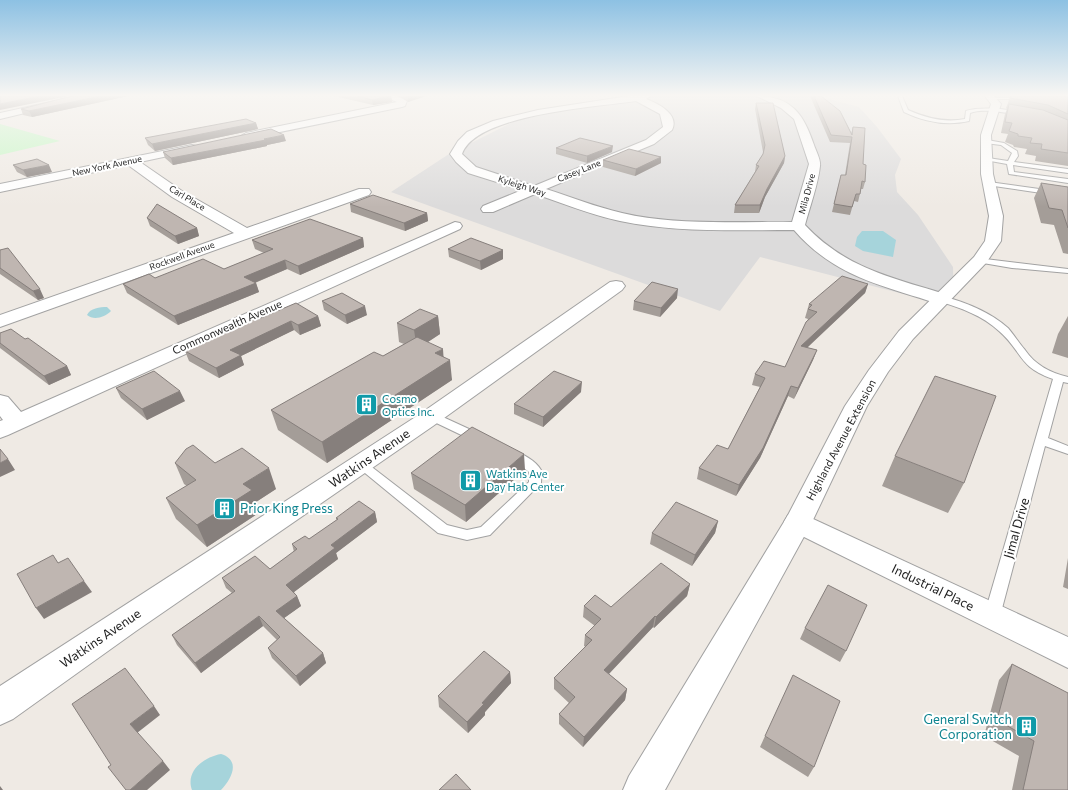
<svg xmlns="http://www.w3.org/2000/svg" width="1068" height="790" viewBox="0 0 1068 790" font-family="Commissioner,sans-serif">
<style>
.residential{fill:#dcdbdb}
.park{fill:#c4f7c3}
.water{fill:#a6d4db}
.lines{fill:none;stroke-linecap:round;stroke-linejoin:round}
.service-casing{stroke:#a2a2a2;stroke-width:2}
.minor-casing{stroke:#a2a2a2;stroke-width:2}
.tertiary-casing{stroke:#a2a2a2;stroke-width:2}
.service{fill:#fff;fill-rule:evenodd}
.minor{fill:#fff;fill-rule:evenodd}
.tertiary{fill:#fff;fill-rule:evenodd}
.wall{fill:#a49d98}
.shaded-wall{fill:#867f7c}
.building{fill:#bfb6b1;stroke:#867f7c}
.labels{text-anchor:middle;stroke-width:4;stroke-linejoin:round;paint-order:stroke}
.far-street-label{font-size:9px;fill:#1e1e1e;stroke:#fff}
.street-label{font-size:11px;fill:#1e1e1e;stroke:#fff}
.culture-label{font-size:11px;fill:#0d838f;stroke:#fff;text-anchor:start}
.near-street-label{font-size:13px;fill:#1e1e1e;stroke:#fff}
.near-culture-label{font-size:13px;fill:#0d838f;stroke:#fff;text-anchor:start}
</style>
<rect width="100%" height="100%" fill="#efeae4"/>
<path class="residential" d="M623 96H817L859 107 877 127 901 159 895 175 897 192 918 215 953 267 954 307 760 257 720 311 391 192 449 154 539 109Z"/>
<path class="park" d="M0 124 60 141 0 155Z"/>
<path class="water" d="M862 231H883L896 240 893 257 863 251 855 246 857 237Z
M107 307 111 311C105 317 94 321 87 315 90 308 100 307 107 307Z
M221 754C241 760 232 779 221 790H192C185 771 204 757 221 754Z"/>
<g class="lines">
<defs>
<path id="service" d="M898 96H902L908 110C926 118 945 123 965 119L966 111C979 107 1011 108 1022 114L1020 115C1006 113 984 108 970 113L969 121C947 126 925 122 904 112Z
M1023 97 1025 99H990L992 98Z
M987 140 1004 143 1017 151 1018 156 1014 162 1068 169V173L1013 165 1014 172 1068 179V183L1009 174 1007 164 985 160 988 158 1008 161 1012 153 1001 145 985 143Z
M989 182 1068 193V197L987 185V183Z
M977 258 1068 269V273L1012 268 977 262Z
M942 296C965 302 990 312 1008 328 1014 335 1019 343 1025 350 1035 365 1051 373 1068 377V383L1063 382 1048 438 1068 446V454L1045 446 1000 616 998 621 992 623 986 621 984 616 1053 379C1018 367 1023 352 999 331 982 315 960 308 939 301V297Z
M432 412 482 435 484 438 478 442 474 441 428 419 426 416Z
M513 451C522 453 536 461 541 470 542 473 541 479 541 483L490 535 467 540 438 533 354 464 356 461H364L447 525 467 530 481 527 529 482V472L507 455 509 452Z"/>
<path id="minor" d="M78 96H96L0 119V113Z
M383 96H397L407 101 405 106 402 107 246 139 241 136 246 133 397 102Z
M629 96H651L646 99C657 103 680 114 672 130L654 144 546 189C571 197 596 207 622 213 677 226 736 221 792 222L809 164 794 119 781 108 757 96C792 96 804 115 814 145 816 151 821 160 820 166 818 185 810 206 805 225 846 269 894 278 948 295L951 299 948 303 942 304 936 303C880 285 834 276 794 230 736 230 677 233 620 221 591 215 563 203 535 194L493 212H483L481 209 483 206 522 190 468 173 456 162 450 154 458 141 467 132 493 121 538 110ZM636 101 660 114 663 127 646 140 534 186 476 167 462 154C476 114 597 107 636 101Z
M192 145 196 146 198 148 196 150 140 162 182 191 247 228 359 189H369L371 192 369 195 0 327V315L234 233 172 197 128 165 0 192V184Z
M455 222 460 223 462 226 460 229 8 435 0 438V421L3 420 0 416V395L8 397 21 412Z
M616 281 622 282 625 286 622 290 433 426 136 631 13 719 0 725V686L417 416 610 282Z
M798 512 1068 637V668L788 529 784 522 788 515Z"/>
<path id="tertiary" d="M985 96H994L1001 104 991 135 993 174 1003 216 1001 241 986 263 913 339 888 372 867 406 812 522 665 790H623L629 776 787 517 845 406 869 370 899 331 974 257 985 241 989 216 981 174V135L991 104Z"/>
</defs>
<use href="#service" class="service-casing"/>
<use href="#minor" class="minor-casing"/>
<use href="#tertiary" class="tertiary-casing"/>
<use href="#service" class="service"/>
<use href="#minor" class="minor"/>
<use href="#tertiary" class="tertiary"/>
</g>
<path class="wall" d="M72 96H128L32 117 23 115 21 109Z
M334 96H391L392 102 373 105Z
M400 96H426L408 102Z
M810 96H821L851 134 853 127 863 164 865 182 863 189H861L858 202 854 201 850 215 832 212 841 175H845L850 143 830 142Z
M1010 96H1068V166L1035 161 1036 156 1025 154 1027 149 1014 147 1013 145 1005 142 1008 134 1001 133 1005 114 1007 109 1006 108 1008 103Z
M756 103 785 156 784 163 765 197 759 213H734L735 205 755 172 756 165 763 154V152L755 109Z
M256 123 258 129 155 151 148 145 145 138Z
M286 141 267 145V146L173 165 165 158 163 152Z
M556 148 612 152 587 163 556 154Z
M603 160 661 163 635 176 603 167Z
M13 165 52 172 27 177 17 172Z
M1041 183 1068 187V254L1063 253 1054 225 1041 223 1034 198Z
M350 204 427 213 428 221 405 231 351 212Z
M147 218 197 228 199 236 178 244 150 226Z
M363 238 364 247 300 275 287 269 255 283H256L259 292 178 325 127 293 123 284 155 278 224 269 264 253 255 249 252 240Z
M448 249 503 250V259L481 270 449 257Z
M0 250 44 298 38 300 0 274Z
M868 284 865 293 807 348 817 350 813 360 794 399 788 396 760 458 736 496 697 479 699 468 728 449 760 387 752 385 755 374 785 367 808 319 805 318 809 304Z
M677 298 660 317 633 310 634 301Z
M322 301 367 315 347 324 324 310Z
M318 316 321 326 300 335 294 330 241 356 244 365 219 378 189 361 185 351 256 320Z
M438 316 440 334 428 342 444 357 452 380 327 463 278 430 271 410 383 356 404 344 399 342 397 323Z
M1068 316V358L1052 353 1058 334Z
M0 333 67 366 71 375 49 385 0 348Z
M116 388 185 401 147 420 121 398Z
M581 392 543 427 514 414V404Z
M895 456 964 483 948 513 882 486Z
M175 463H215L276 489 256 502 260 512 207 547 176 519 166 498 187 486 184 484Z
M525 470 466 522 414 489 411 473Z
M375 512 377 522 336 553 338 559 294 592 297 596 301 606 284 618 323 653 326 663 300 686 272 658 268 648 277 640 263 626 201 673 177 645 172 635 232 593 226 588 222 578 270 569 294 552 292 544 309 539 337 521 336 518Z
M718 521 715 533 692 566 650 544 652 533Z
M1068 558V589L1063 587Z
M690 584 687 596 654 628 653 627 609 674 627 689 625 700 583 747 559 724V714L569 703 554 689V678L586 647 584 646 585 635 595 626 583 617 584 606 611 607Z
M805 628 846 651 840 662 800 639Z
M1012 664 1068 790H1012L1019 756 984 736 999 680Z
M510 672 511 683 485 712V715L468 733 439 707 438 696Z
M765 736 814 767 808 777 760 747Z"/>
<path class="shaded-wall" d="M40 96H69L0 110V104Z
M101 96H128L32 117 29 111Z
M389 96H391L392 102 373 105 372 100Z
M408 96H426L408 102Z
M256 123 258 129 155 151 152 144Z
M284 135 286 141 267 145V146L173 165 171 158Z
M613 146 612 152 587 163V156Z
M785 156 784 163 765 197 759 213 760 205 767 189Z
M661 157V163L635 176 636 169Z
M49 165 52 172 27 177 23 170Z
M427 213 428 221 405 231 404 223Z
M197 228 199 236 178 244 175 236Z
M363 238 364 247 300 275 298 266Z
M503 250V259L481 270 480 261Z
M285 260 287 269 247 286 244 277Z
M256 283 259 292 178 325 174 316Z
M868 284 865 293 798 356 801 346Z
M40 289 44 298 38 300 33 291Z
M678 289 677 298 660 317 661 308Z
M365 306 367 315 347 324 345 315Z
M318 316 321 326 300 335 298 325Z
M438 316 440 334 417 349 414 330Z
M291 321 294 330 241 356 244 365 219 378 216 368 230 350Z
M443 349 444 364 450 360 452 380 327 463 322 442 435 353Z
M817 350 813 360 794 399 798 388Z
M67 366 71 375 49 385 44 376Z
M582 382 581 392 543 427V417Z
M791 386 788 396 760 458 736 496 739 485Z
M180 391 185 401 147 420 142 409Z
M524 454 525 470 466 522 465 505Z
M8 459 15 470 0 477V463Z
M269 468 276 489 256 502 260 512 207 547 197 525 243 484Z
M375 512 377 522 336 553 338 559 290 595 286 585 331 545Z
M718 521 715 533 692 566 695 555Z
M84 581 92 592 44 619 36 608Z
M690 584 687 596 654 628 656 617Z
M297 596 301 606 280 621 276 611Z
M259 616 263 626 201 673 195 663Z
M655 616 653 627 602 681 604 670Z
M323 653 326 663 300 686 296 676Z
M510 672 511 683 485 712V715L468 733 467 722 482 703Z
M627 689 625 700 583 747 584 737Z
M154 706 160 715 137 733 130 724Z
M163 761 170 770 147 790H130Z
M0 786 3 790H0Z"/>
<path class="building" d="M0 96H40L0 104Z
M72 96H101L29 111 21 109Z
M357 96H389L372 100Z
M814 96H821L840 111 852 135 853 127 865 128 863 164 866 165 865 182 862 181 860 194H856L852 207 834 204 841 175H846L852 137 831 135Z
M1011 96H1068V114L1048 105 1010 98Z
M756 103H773L785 156 767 189 760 205H735L759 166 756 165 763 154 765 145Z
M1009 104 1043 110 1068 120V153L1041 149 1042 144 1030 143 1032 138 1018 136V134L1009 131 1012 123 1005 122Z
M246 119 256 123 152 144 145 138Z
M271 129 284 135 264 139 266 140 171 158 163 152Z
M580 138 613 146 587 156 556 148Z
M629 149 661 157 636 169 603 160Z
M37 159 49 165 23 170 13 165Z
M1041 183 1068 187V228L1062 210 1049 208Z
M373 195 427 213 404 223 350 204Z
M157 204 197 228 175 236 147 218Z
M310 219 363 238 298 266 285 260 244 277 256 283 174 316 123 284 149 274 155 278 203 259 224 269 273 249 252 240Z
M471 238 503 250 480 261 448 249Z
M8 248 40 289 33 291 0 268V250Z
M842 276 868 284 801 346 817 350 798 388 791 386 763 448 739 485 699 468 717 445 728 449 765 378 755 374 764 361 785 367 806 322 817 312 808 309 812 305 809 304Z
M652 282 678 289 661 308 634 301Z
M342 293 365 306 345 315 322 301Z
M296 303 318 316 298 325 291 321 230 350 241 355 216 368 185 351 253 319 256 320Z
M420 309 438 316 414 330 397 323Z
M11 329 25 339 28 338 67 366 44 376 0 343V333Z
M417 337 443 349 435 353 450 360 322 442 271 410 374 352 383 356Z
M154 371 180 391 142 409 116 388Z
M554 371 582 382 543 417 514 404Z
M935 376 996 396 964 483 895 456Z
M472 427 524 454 465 505 411 473Z
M193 445 215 463 242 448 269 468 243 484 252 490 197 525 166 498 196 480 175 463 186 449Z
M0 449 8 459 0 463Z
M359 501 375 512 331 545 335 548 286 585 297 596 276 611 323 653 296 676 268 648 280 637 259 616 195 663 172 635 235 591 222 578 255 556 270 569 297 549 292 544 305 536 309 539 338 519 336 518Z
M676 502 718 521 695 555 652 533Z
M53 555 58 563 68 558 84 581 36 608 17 574Z
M661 563 690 584 656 617 655 616 604 670 627 689 584 737 559 714 575 697 554 678 592 640 585 635 601 619 584 606 595 595 611 607Z
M828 585 867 605 846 651 805 628Z
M484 651 510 672 482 703 484 704 467 722 438 696Z
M1012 664 1068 693V790H1023L1034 741 997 720Z
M125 668 154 706 130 724 163 761 130 790H126L108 767 111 765 72 704Z
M793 675 840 701 814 767 765 736Z
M456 774 471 790H439Z"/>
<linearGradient id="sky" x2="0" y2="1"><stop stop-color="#8dc1e3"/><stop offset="0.46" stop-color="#f8f6f3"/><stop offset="1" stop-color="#f8f6f3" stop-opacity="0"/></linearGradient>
<rect width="1068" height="207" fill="url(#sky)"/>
<defs>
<symbol id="building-square" viewBox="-11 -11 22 22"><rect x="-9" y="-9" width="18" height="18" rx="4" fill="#0f9aa8" stroke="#fff"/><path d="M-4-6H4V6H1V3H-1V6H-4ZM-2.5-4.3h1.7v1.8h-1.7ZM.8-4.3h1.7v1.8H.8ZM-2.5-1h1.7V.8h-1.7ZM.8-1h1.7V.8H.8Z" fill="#fff"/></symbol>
</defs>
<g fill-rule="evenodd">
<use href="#building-square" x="354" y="392" width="25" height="25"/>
<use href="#building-square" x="458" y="468" width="25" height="25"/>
<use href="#building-square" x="212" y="496" width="25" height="25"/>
<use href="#building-square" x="1014" y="714" width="25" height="25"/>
</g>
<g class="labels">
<g class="far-street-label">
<text transform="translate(107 166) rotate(-12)" y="3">New York Avenue</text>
<text transform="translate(579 171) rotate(-22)" y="3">Casey Lane</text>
<text transform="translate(522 186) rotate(18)" y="3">Kyleigh Way</text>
<text transform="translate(807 194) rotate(-75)" y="3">Mila Drive</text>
<text transform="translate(187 198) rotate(31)" y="3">Carl Place</text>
<text transform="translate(182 256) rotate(-20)" y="3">Rockwell Avenue</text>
</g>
<g class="street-label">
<text transform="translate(227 327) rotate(-24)" y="4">Commonwealth Avenue</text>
<text transform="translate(841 440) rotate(-62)" y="4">Highland Avenue Extension</text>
</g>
<g class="culture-label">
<text x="382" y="403">Cosmo<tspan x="382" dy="13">Optics Inc.</tspan></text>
<text x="486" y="478">Watkins Ave<tspan x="486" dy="13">Day Hab Center</tspan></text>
</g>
<g class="near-street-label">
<text transform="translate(369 458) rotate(-34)" y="5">Watkins Avenue</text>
<text transform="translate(1016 528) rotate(-74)" y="5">Jimal Drive</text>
<text transform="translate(933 587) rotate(26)" y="5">Industrial Place</text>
<text transform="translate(100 638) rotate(-34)" y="5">Watkins Avenue</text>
</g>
<g class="near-culture-label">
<text x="240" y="513">Prior King Press</text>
<text x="1012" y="724" text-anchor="end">General Switch<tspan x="1012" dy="15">Corporation</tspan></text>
</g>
</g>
</svg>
